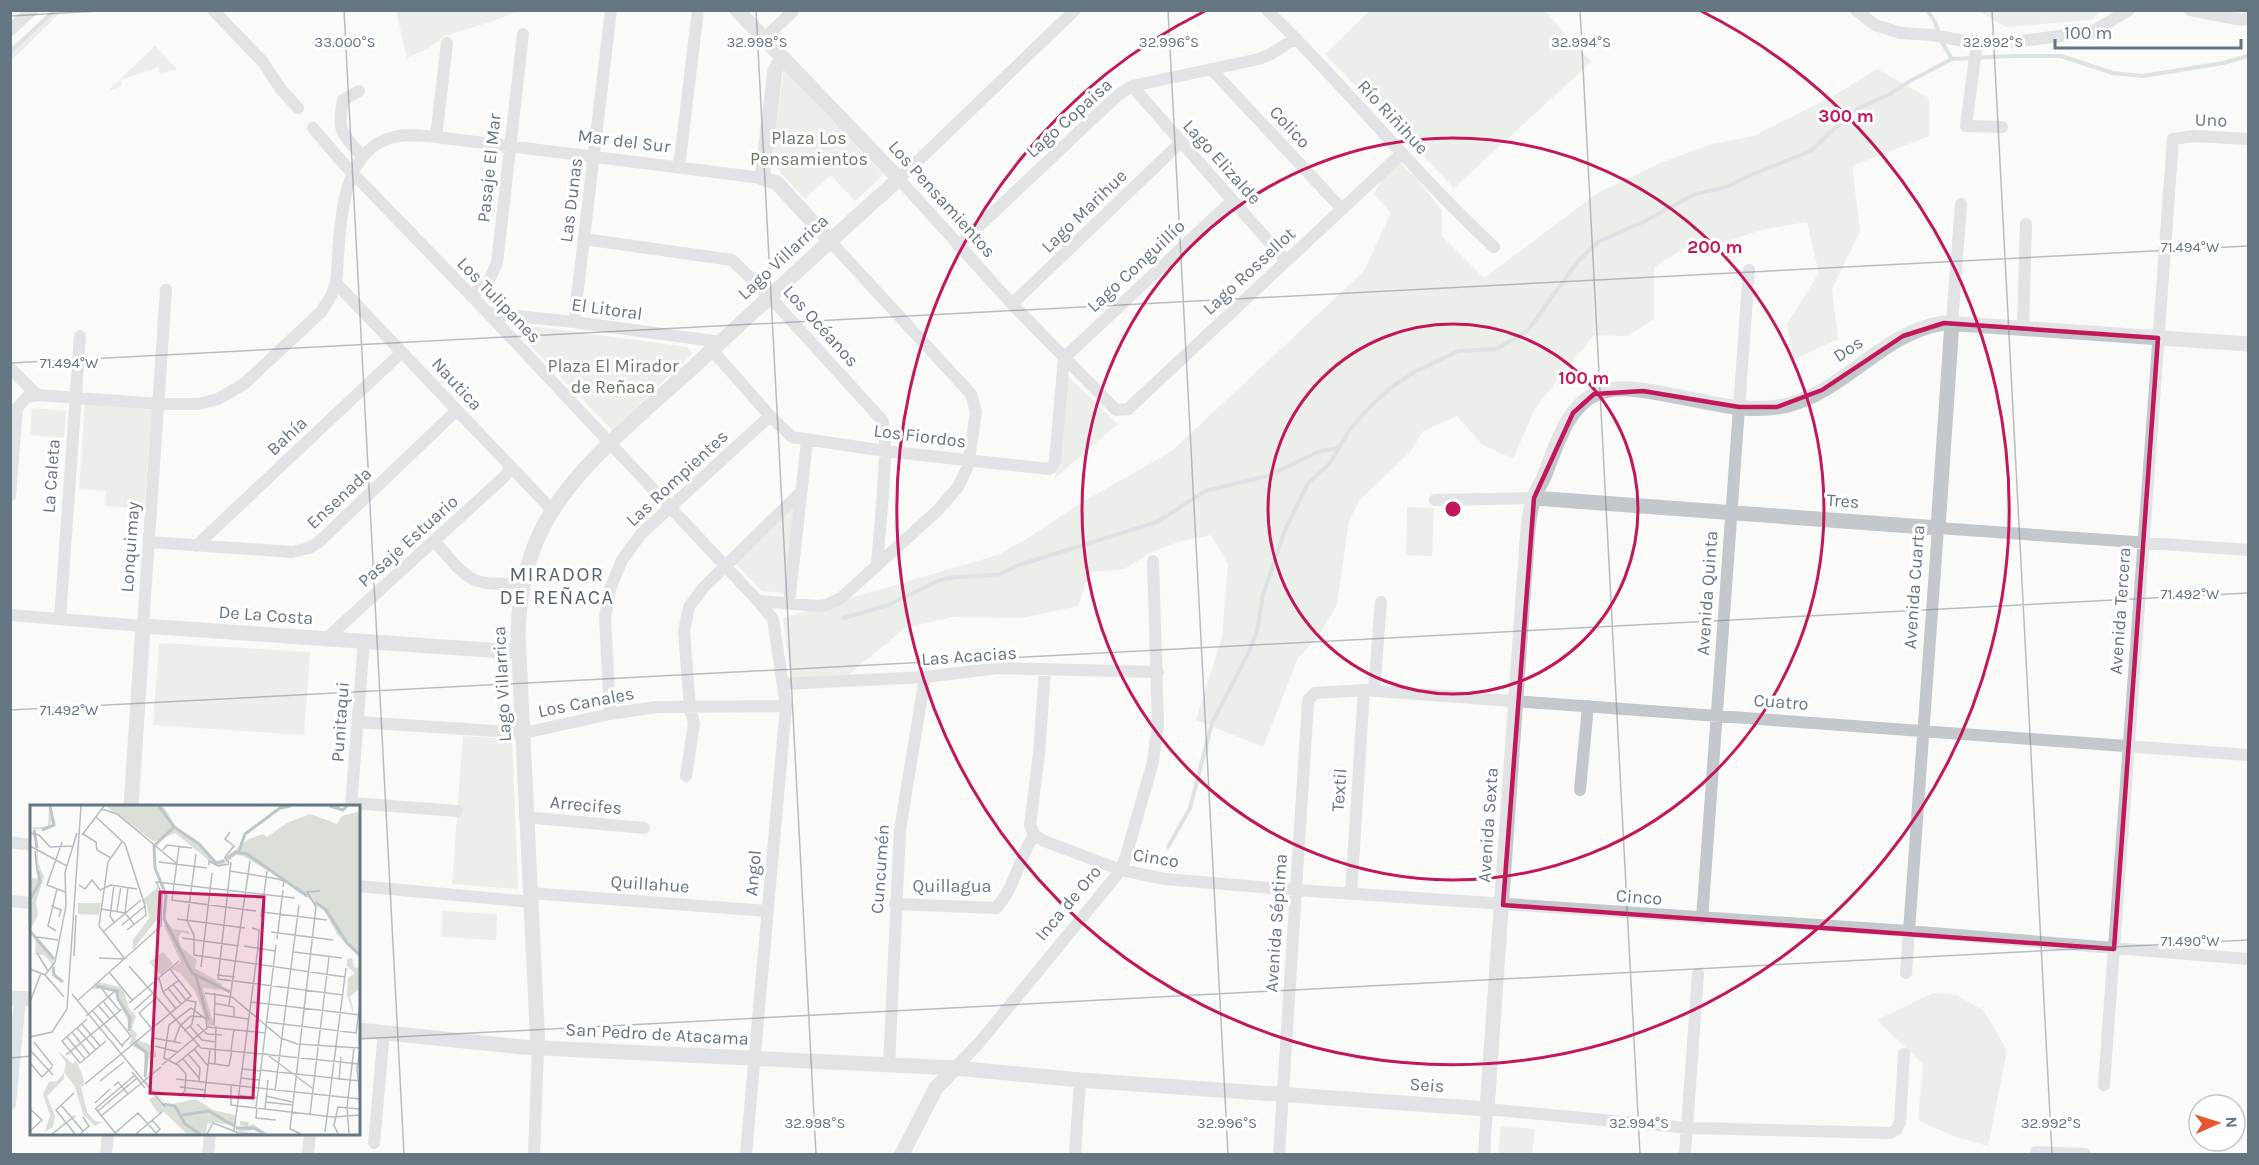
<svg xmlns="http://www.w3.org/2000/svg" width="2259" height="1165" viewBox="0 0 2259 1165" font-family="Karla,sans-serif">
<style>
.green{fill:#dadfd7}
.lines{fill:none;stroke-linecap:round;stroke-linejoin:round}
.stream{stroke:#bbc7cb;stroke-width:4}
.minor{stroke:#c3c8cc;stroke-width:12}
.tertiary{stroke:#c3c8cc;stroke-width:15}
.marked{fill:none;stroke:#c2185b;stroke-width:4.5;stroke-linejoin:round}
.ticks{fill:none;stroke:#657683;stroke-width:1.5;stroke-opacity:0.45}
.ring{fill:none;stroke:#c2185b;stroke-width:3}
.labels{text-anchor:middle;stroke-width:6;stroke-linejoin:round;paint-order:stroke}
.street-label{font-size:18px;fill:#657683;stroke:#fff}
.park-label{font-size:18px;fill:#687a64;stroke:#fff}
.neighbourhood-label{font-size:20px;letter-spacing:1.5px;fill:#57646e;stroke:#fff}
.inset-river{fill:none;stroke:#bbc7cb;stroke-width:3}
.inset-road{fill:none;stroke:#b5bdc2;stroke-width:1.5}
.view{fill:#c2185b;fill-opacity:0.15;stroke:#c2185b;stroke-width:3}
.inset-edge{fill:none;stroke:#657683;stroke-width:3}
.ticks-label{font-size:15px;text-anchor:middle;fill:#657683;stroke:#fff;stroke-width:6;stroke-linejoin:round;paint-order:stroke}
.centre{fill:#c2185b;stroke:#fff;stroke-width:3}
.ring-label{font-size:18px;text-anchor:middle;font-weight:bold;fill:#c2185b;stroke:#fff;stroke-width:6;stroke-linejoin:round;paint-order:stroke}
</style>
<rect width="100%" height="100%" fill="#fafaf8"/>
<path class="green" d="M54 11H62L11 61V51Z
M396 11V10L518 11 490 22 444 36 429 48 407 58Z
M1545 11 1591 62 1454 188 1325 54 1370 11Z
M1979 11H2101L2091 20 2006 27Z
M155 46 177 69 160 74 158 67 121 80 122 86 108 91Z
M784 69 883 175 855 201 831 175 805 199 771 162Z
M1877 69 1929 98V136L1852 166 1860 231 1832 289 1838 339 1793 360 1787 324 1819 273 1807 222 1765 229 1720 243 1682 249 1654 267V319L1627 336 1594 335 1535 408 1513 459 1482 444 1457 416 1423 431 1410 452 1360 500 1349 520 1337 604 1320 634 1298 658 1263 747 1196 720 1222 637 1228 564 1211 535 1178 542 1152 552 1124 569 1090 572 1078 606 1021 618 952 617 905 628 848 675 791 678 783 618 998 555 1028 538 1076 506 1172 451 1364 271 1391 213 1374 194 1382 178 1400 163 1418 180 1442 211V236L1484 278 1598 193 1663 162 1712 144 1754 136 1835 95Z
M509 323 687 347 693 353 612 430Z
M1065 374 1118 424 1055 478Z
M85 404 152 410 144 509 105 506 106 491 79 489Z
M32 408 66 411 64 438 30 435Z
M794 506 787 593 762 591 735 563Z
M1407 507 1434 508 1432 556 1406 555Z
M159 643 310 652 304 735 153 725Z
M463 736 512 739 518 889 452 884Z
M442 911 497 914 496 940 441 937Z
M1933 993 1956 995 1983 1010 2007 1050 1988 1146 1956 1137 1918 1120 1923 1064 1877 1020Z
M1501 1126 1535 1129 1532 1154H1498Z"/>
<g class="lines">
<path class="stream" d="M1927 10 1935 22 1939 33
M1941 41 1952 59
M10 52 55 10
M844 618 888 605 940 580 956 577 998 575 1019 565 1138 528 1159 521 1205 491 1268 476 1318 452 1337 448
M1168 847 1190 808 1212 723 1247 656 1257 632 1263 595 1285 530 1308 483 1330 463 1350 429 1371 406 1393 386 1414 372 1459 351 1496 349 1514 339 1528 330 1578 261 1598 242 1645 221 1695 194 1727 187 1751 175 1811 151 1838 125 1859 108 1888 95 1910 81 1952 59 2013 56H2061L2113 73 2143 76 2223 63 2248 56"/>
<path class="minor" d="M213 10 263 62 280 88 298 108
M1075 10 899 179 1012 304 1116 410 1128 409 1401 154
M1267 10C1346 86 1414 173 1494 247
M1856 10 1875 25 1901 33 1932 35 1964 41 2005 43 2092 32 2129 10
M2190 10 2242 20 2248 18
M10 30 32 10
M764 39 794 10
M1977 42 1966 126 2002 127
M1211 69 1342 209
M1132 86 1286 261
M359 91 343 100C337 132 341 132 362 156
M313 128 342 162 488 313 758 601 773 619 786 706 746 1154
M436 137 447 43
M679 167 698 10
M584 239 732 260 769 296 882 420C891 436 878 541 877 566
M958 246 1118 95 1132 86 1259 59 1271 54 1296 38
M336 283 552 510
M471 296 489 280 497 263 523 34
M1012 304 1180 143
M488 313 574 322 721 342
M574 322 611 10
M1952 322 1961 204
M2023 328 2026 224
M712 350 770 416 792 437 885 451 1049 469 1052 467 1055 460 1064 358 1232 201
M10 368 37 395
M10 496 17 408 27 397 37 395 159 404H198L218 399 244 384 321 312 331 296 336 283C341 236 336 150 394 137 407 133 422 136 436 137L762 178
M1435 500 1534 498
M434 541C446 553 459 573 475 580 489 586 508 583 523 583
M150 542 292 552 309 548 319 542 457 410
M196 546 402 352
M758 601 818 606 826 605 841 598 938 510 958 487 968 466 976 412 971 394 829 240
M789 603 807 441
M10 615 143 626 166 290
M60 619 80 336
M327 638 503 478 511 468
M783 684 925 677 998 668 1158 672
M1374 690 1381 602
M610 714 605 618 610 589 622 560 641 534 770 416
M358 722 524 733 610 714 656 707 786 706
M686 776 694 723 690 708 684 631 689 607 703 588 801 492
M1580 790 1588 706
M352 803 457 811
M351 806 364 640
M525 817 644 828
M1034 835 1044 841 1121 870 1165 879 1297 890 1908 931 2248 959
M1034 835 1030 825 1039 754 1045 670
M10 842 32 845
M358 886 531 902
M530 893 767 911
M1351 894 1364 690
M10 901 32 903
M895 904 996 908C1015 888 1019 858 1034 835
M1702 919 1749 270
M1906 973 1938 528 2248 550
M889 1065 900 830 925 677
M955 1068 979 1043 1121 870 1126 856 1153 762 1158 724 1153 561
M2104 1085 2173 139 2194 136 2248 139
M10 1105 20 998
M374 1143 384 1032
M2036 1152 2085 1154
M106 1154 108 1134
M208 1154 210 1134
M308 1154 310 1134
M534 1154 538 1048
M1075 1154 1080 1080
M1279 1154 1308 703 1309 699 1315 693 1364 690 2248 755
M1484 1154 1487 1109 1688 1128 1890 1133 1896 1130 1900 1122 1904 1054
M1685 1154 1698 974"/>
<path class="tertiary" d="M782 58 775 71 762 178 777 183 829 240
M1534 498 1938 528 1952 322
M131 806 143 626 518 652
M10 998 32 999
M358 1030 522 1047 955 1068 1080 1080 1487 1109 1524 583C1527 557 1526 522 1534 498 1536 490 1541 484 1544 477 1556 447 1568 400 1604 391 1628 385 1657 393 1680 397 1715 404 1753 414 1788 405 1846 390 1883 332 1944 323L2248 344
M538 1048 518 634C519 596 526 559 544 525 577 463 649 408 701 360 767 300 832 238 899 179L737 10
M902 1154 936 1088 955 1068"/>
</g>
<path d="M0 0H2259V1165H0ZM1944 323 2158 338 2114 949 1503 905 1534 498 1573 413 1594 394 1643 391 1739 407H1777L1822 390 1903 336Z" fill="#fafaf8" fill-opacity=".55" fill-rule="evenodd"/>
<path class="marked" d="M1944 323 2158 338 2114 949 1503 905 1534 498 1573 413 1594 394 1643 391 1739 407H1777L1822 390 1903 336Z"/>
<path class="ticks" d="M344 10 404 1154M756 10 816 1154M1168 10 1228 1154M1580 10 1640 1154M1992 10 2052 1154M10 16 116 10M10 363 2248 246M10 710 2248 593M358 1039 2248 940M10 1058 32 1056"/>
<g class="ring">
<circle cx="1453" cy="509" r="185"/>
<circle cx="1453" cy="509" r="371"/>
<path d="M1701 11A556 556 0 1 1 1205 11"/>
</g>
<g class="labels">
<g class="street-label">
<text transform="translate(1393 117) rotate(47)" y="6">Río Riñihue</text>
<text transform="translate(1069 118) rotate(-42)" y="6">Lago Copaisa</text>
<text transform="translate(2211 120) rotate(2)" y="6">Uno</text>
<text transform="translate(1290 127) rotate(47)" y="6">Colico</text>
<text transform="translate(624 141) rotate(7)" y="6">Mar del Sur</text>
<text transform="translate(1222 162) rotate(48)" y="6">Lago Elizalde</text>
<text transform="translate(489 168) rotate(-84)" y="6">Pasaje El Mar</text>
<text transform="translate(942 199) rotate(48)" y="6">Los Pensamientos</text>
<text transform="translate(571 200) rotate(-83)" y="6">Las Dunas</text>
<text transform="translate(1084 211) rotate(-44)" y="6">Lago Marihue</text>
<text transform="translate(783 257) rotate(-43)" y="6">Lago Villarrica</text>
<text transform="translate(1136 266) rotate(-43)" y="6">Lago Conguillío</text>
<text transform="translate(1249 271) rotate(-43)" y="6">Lago Rossellot</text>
<text transform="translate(499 300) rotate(46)" y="6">Los Tulipanes</text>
<text transform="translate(607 309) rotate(8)" y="6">El Litoral</text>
<text transform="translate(821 326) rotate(48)" y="6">Los Océanos</text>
<text transform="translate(1848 349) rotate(-34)" y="6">Dos</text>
<text transform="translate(457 384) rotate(47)" y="6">Nautica</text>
<text transform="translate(287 436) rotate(-43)" y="6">Bahía</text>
<text transform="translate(920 436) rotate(7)" y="6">Los Fiordos</text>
<text transform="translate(51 476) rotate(-86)" y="6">La Caleta</text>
<text transform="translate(677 478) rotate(-43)" y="6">Las Rompientes</text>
<text transform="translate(339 498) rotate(-43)" y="6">Ensenada</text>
<text transform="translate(1843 501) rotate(4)" y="6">Tres</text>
<text transform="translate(408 541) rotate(-42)" y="6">Pasaje Estuario</text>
<text transform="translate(130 547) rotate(-86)" y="6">Lonquimay</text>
<text transform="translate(1914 587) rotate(-86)" y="6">Avenida Cuarta</text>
<text transform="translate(1707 593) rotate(-86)" y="6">Avenida Quinta</text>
<text transform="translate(2120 611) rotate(-86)" y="6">Avenida Tercera</text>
<text transform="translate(266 615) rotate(4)" y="6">De La Costa</text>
<text transform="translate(969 656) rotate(-4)" y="6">Las Acacias</text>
<text transform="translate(502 684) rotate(-93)" y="6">Lago Villarrica</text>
<text transform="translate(586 702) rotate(-11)" y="6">Los Canales</text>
<text transform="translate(1781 702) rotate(4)" y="6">Cuatro</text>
<text transform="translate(340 722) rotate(-86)" y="6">Punitaqui</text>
<text transform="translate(1339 790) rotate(-86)" y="6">Textil</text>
<text transform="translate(586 805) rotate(5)" y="6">Arrecifes</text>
<text transform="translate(1488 825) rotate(-86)" y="6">Avenida Sexta</text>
<text transform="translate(1156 858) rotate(9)" y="6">Cinco</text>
<text transform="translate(880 869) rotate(-86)" y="6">Cuncumén</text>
<text transform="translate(753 873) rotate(-85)" y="6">Angol</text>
<text transform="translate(650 884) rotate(4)" y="6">Quillahue</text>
<text x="952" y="892">Quillagua</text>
<text transform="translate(1639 897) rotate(4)" y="6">Cinco</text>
<text transform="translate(1068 903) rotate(-50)" y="6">Inca de Oro</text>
<text transform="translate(1276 923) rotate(-86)" y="6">Avenida Séptima</text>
<text transform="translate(657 1034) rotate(3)" y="6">San Pedro de Atacama</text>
<text transform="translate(1427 1085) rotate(4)" y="6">Seis</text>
</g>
<g class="park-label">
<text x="809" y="144">Plaza Los<tspan x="809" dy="21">Pensamientos</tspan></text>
<text x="613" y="372">Plaza El Mirador<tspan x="613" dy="21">de Reñaca</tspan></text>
</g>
<g class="neighbourhood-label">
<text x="557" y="581">MIRADOR<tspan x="557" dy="23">DE REÑACA</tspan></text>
</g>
</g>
<g transform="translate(30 805)">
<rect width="330" height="330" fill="#fafaf8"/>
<path d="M19 1 22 12 21 18 17 23 6 25 8 40V57L14 72 6 97 8 110 0 125 23 152 24 169 34 177 24 170 22 159 14 150 5 149V154L6 133 0 125V78L2 73 9 74 6 57V25L0 23 18 21ZM76 1H133L145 20 188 58 219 34 233 29 237 32 257 18 280 9 307 19 312 11 330 6V153L307 129 294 105 254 75 213 51 206 50 192 61 182 58 145 28 124 37ZM128 82 131 109 103 145V135L119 113 117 100 112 95ZM48 98H71L69 110 48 109ZM137 117 143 124 158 126 160 130 152 127 148 132 151 142 167 155 165 163 192 179 189 185 173 183 184 220 178 221 165 186 150 168 141 164 151 157 134 121ZM133 147 143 159 131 170 119 157ZM322 153 324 162 330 163V184L320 191 323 204V208L317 190 318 173 325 168 317 161V154ZM69 177 90 182 94 187 99 203 106 211 102 224 107 229 105 234 123 241 127 252 119 253 116 276 137 300 166 294 183 305 205 310 206 322H217L210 320V316L219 317 218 321 223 319 237 329 225 325 210 327 204 321 184 317 177 319 176 329H157L134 307 129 309 119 295 124 291 137 301 115 277 114 247 99 239 102 232 97 214 83 184H61ZM28 246 43 259 46 255 53 272 54 280 51 282 57 307 65 316 72 317 65 321 53 309 45 282 34 267 36 258ZM34 268V274L17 291 25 311 23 322 15 327 20 310 13 289 19 277 27 276Z" fill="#dadfd7"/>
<path class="inset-river" d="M129 1 144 22 169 39 186 58 194 56M300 1 313 5 317 1M143 23 124 41 125 63 136 90 134 114 162 168 200 187M4 25 7 43M12 25 24 20 20 1M209 46 215 29 250 3 261 1M198 53 206 47 217 49 277 91M0 94 10 77 8 66M0 96V118M285 97 296 105 317 138 330 150M0 126 24 154M23 162 24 170 33 177M166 171 178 215M66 181 87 186 88 194 100 213 99 226M105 239 117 248 115 272M134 299 145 301 155 319 170 329M152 310 179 306 204 321M206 323H224L235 329"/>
<path class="inset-road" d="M72 4 87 9 146 58M66 12 95 39 115 101 116 110 97 125M0 28 9 30 20 42 43 41M53 29 66 37 67 45 81 53M52 30 74 1M32 37 17 80 35 87M92 37 78 57 69 121 95 154M0 41 37 61M149 42 142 95 226 106M133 45 137 40 162 43M5 46 7 66M166 49 157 116 164 130V150L315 172M129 57 177 63M201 57 188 174 313 190M199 58 195 52 204 41 195 34 200 27M179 60V56L188 61 199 59M200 66 248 74 254 76 253 82M49 80 55 84 62 75 70 85 81 80 107 84M84 80 80 111 84 117M21 101 31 105 29 112M71 104 95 108 104 119M87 106 91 81M232 107 297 115M95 108 98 82M231 112 237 66M147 114 215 123M92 120 115 101M26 126 18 121 27 84M73 127 111 95M241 127 303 135M7 132 28 135M152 133 209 141M247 134 253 85M214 141 245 146M264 147 312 153M7 148 18 166M44 151 46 110M69 153 95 154M99 161 171 243 330 259M171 162 182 68M0 164 15 170 34 192M79 167 102 195M15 170 25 157 36 101 35 67 47 28M187 170 205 172M129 173 133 187 146 204M143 179 156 195 166 197 162 219 154 226M138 183 151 199M72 184 90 206M133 187 149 175M175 188 202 192 251 233 267 239 330 243M42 189 135 302M47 196 131 121 132 89 126 77 265 93M73 196 101 231 92 240M0 197 11 168M221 197 330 210M99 198 149 156M184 198 204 202V212M68 200 80 214M199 200 220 56M62 205 93 242M104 205 123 188M184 209 218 214M56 211 85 186M57 214 32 236 50 258 76 236M236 217 326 228 330 199M52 219 70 241M167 219 177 229 192 230M160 221 172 235 186 237M184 221 185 188M47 223 66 245M122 224 109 208 126 193M42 227 60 250M0 232 22 227 37 204 51 1M37 232 55 254M123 233 151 238M4 237 23 261M144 237 150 221 161 211 173 212M125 241 148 247M164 244 178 261M330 244 327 264 330 291M0 245 23 270M201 245 204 224M235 248 282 283M158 249 170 263 169 277M36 250 92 204M153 254 169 273M178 258 199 261 202 245M1 259 12 272 22 262M146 259 168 241M185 259 186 221M132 260 178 222 235 228M212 264 230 266M230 265 330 276M102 267 115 283M211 273 229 275M146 274 330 294M309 275 311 252M70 276 94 257M55 279 161 191 140 164M84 281 88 277 98 289M201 281V300L303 312 330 310M150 282 175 285M245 286 269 100M44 288 26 305 45 329M208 290 227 293M149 291 155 286 156 269 148 260 134 253 139 220 161 203 176 214 177 223M236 291 262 297M174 294 180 245M235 297 262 300M65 298 80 284M31 300 53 326M226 303 246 140M227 303 226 313 246 315M0 304 12 315 0 326M65 304 105 270M66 304 86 329M235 304 238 275M68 306 107 273M280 309 299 152M71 311 131 262M204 326 228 143 229 125 222 123M295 327 316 163M85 328 108 308 126 328 130 324 122 315M319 328 317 302 324 243M22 329 45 311M50 329 59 321 53 312M106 329 132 307M177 329 183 318 209 328 233 329M271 329 260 324 286 102 277 87 290 86M308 329 304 320 308 302 330 304"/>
<path class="view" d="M130 87 234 92 223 293 120 288Z"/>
<rect width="330" height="330" class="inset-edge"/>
</g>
<g class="ticks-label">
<text x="345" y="47">33.000°S</text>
<text x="757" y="47">32.998°S</text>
<text x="1169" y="47">32.996°S</text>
<text x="1581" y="47">32.994°S</text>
<text x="1993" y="47">32.992°S</text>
<text x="2190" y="252">71.494°W</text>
<text x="69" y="368">71.494°W</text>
<text x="2190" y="599">71.492°W</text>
<text x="69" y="715">71.492°W</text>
<text x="2190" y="946">71.490°W</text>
<text x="815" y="1128">32.998°S</text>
<text x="1227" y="1128">32.996°S</text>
<text x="1639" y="1128">32.994°S</text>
<text x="2051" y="1128">32.992°S</text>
</g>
<circle cx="1453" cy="509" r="9" class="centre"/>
<g class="ring-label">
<text x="1846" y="122">300 m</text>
<text x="1715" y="253">200 m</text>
<text x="1584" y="384">100 m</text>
</g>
<rect width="2259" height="1165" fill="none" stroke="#657683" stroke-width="24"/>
<g transform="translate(2217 1123) rotate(87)"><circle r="28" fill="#ffffff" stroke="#c1c8cd" stroke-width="1.5"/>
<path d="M0-4.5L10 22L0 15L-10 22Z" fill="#e4572e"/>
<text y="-9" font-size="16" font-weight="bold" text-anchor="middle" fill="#657683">N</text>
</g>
<path d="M2055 39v9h186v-9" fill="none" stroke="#657683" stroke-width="3"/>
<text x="2064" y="39" font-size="18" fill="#657683" stroke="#ffffff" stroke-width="4.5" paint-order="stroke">100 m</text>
</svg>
